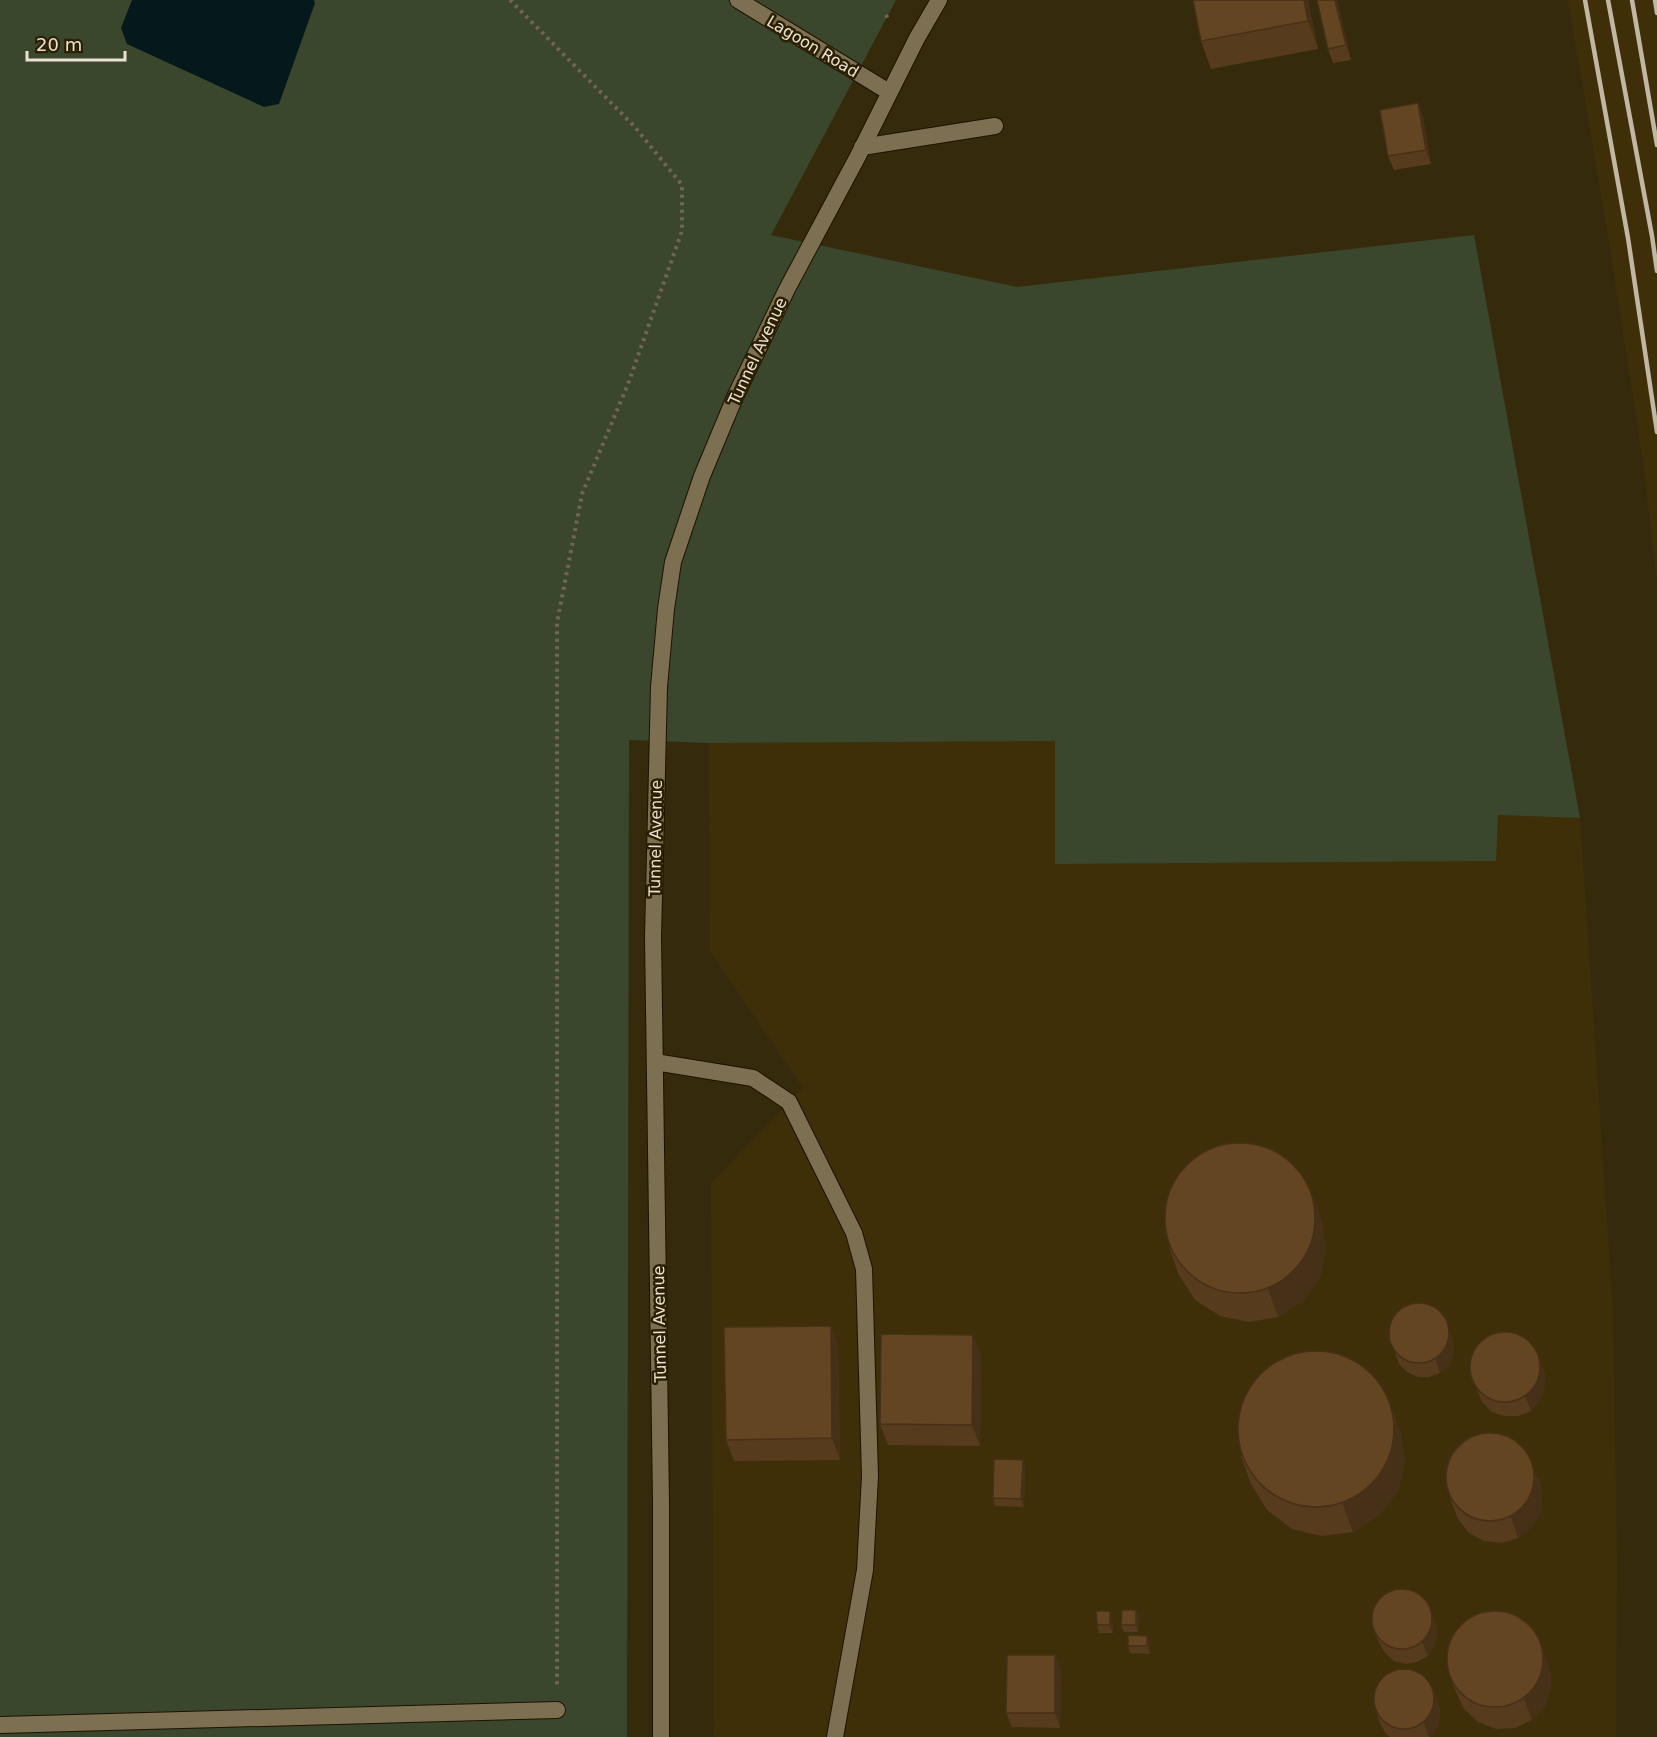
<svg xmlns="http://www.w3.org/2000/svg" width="1657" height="1737" viewBox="0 0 1657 1737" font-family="'DejaVu Sans',sans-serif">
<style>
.built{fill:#3f2f09}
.green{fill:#3b472c}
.water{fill:#05191c}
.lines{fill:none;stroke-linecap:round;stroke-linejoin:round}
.service-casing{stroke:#1e1200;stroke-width:18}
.tertiary-casing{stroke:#1e1200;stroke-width:18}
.path{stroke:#72674e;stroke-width:4;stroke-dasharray:3 4.5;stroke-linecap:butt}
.service{stroke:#7d6f51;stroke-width:16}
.tertiary{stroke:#7d6f51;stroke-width:16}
.rail{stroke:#c0b7a5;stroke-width:4.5}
.wall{fill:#563b1d}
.shaded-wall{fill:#463018}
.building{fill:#644522;stroke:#463018;stroke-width:1.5}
.labels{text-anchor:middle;stroke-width:5;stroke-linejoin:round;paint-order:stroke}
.street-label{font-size:16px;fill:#e9e1d1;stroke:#2c2003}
</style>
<rect width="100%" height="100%" fill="#362a0d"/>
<path class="built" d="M1568 0H1657V582L1643 462 1609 242Z
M1055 741V864L1495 861 1497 815 1580 818 1613 1311 1617 1561 1616 1737H714L711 1183 803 1088 710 951 709 743Z"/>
<path class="green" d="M0 0H896L771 235 1017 287 1474 235 1580 818 1498 815 1496 861 1055 864V741L709 743 629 740 627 1737H0Z"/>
<path class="water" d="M132 0H314L315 3 279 104 264 107 127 44 121 28Z"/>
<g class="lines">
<defs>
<path id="service" d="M862 147 995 126
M655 1062 753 1078 789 1102 854 1233 864 1269 870 1476 865 1570 835 1737
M0 1725 557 1710"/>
<path id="tertiary" d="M738 0 889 92
M661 1737V1502L653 937 659 687 666 609 673 562 702 476 735 397 787 289 858 156 917 38 939 0"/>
</defs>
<use href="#service" class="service-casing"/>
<use href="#tertiary" class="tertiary-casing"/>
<path class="path" d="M510 0 634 126 682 185V231L628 384 582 494 557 623V1685
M886 15 889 20"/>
<use href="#service" class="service"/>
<use href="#tertiary" class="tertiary"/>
<path class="rail" d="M1585 0 1628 238 1657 432
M1608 0 1652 236 1657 271
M1632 0 1657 145
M1655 0 1657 13"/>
</g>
<path class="wall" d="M1308 0 1318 49 1211 69 1201 41Z
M1337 0 1351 60 1333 63 1328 49Z
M1418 103 1423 118 1431 164 1394 170 1388 156Z
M1311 1191 1321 1219 1326 1248 1320 1277 1303 1301 1278 1317 1249 1322 1220 1316 1195 1300 1179 1275 1169 1247Z
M831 1326 838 1347 840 1460 734 1461 726 1440Z
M1390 1338 1454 1343V1354L1449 1365 1440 1373 1429 1377H1418L1407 1372 1399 1364Z
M981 1356 980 1446 888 1445 880 1424Z
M1539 1359 1545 1374V1387L1540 1400 1531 1411 1518 1416H1504L1492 1412 1482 1402 1471 1375Z
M1400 1430 1405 1461 1398 1491 1379 1515 1353 1532 1322 1536 1292 1529 1267 1510 1251 1484 1241 1456Z
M1025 1467 1024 1507 995 1506 993 1498Z
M1538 1478 1542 1494 1541 1512 1532 1527 1518 1538 1502 1543 1484 1541 1469 1533 1458 1519 1450 1498Z
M1112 1618 1113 1633H1099L1097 1625Z
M1139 1618 1138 1632H1124L1121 1625Z
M1436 1623 1437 1635 1434 1647 1428 1656 1417 1662 1406 1664 1394 1661 1385 1653 1379 1643 1373 1629Z
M1147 1636 1150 1643V1654L1130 1653 1128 1646Z
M1055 1655 1061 1670 1060 1728 1012 1727 1006 1713Z
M1550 1669 1551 1688 1545 1706 1532 1720 1515 1728 1496 1729 1478 1722 1464 1709 1456 1692 1448 1671Z
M1433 1690 1439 1705 1440 1716 1437 1728 1429 1737H1390L1386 1734 1380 1723 1375 1709Z"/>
<path class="shaded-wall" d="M1304 0H1308L1318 49 1308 21Z
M1335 0H1337L1351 60 1346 45Z
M1418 103 1423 118 1431 164 1426 150Z
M1311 1191 1321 1219 1326 1248 1320 1277 1303 1301 1278 1317 1268 1289Z
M831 1326 838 1347 840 1460 832 1438Z
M1449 1328 1454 1343V1354L1449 1365 1440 1373 1435 1358Z
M973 1335 981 1356 980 1446 972 1425Z
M1539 1359 1545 1374V1387L1540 1400 1531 1411 1525 1396Z
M1390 1402 1400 1430 1405 1461 1398 1491 1379 1515 1353 1532 1343 1504Z
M1530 1456 1542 1494 1541 1512 1532 1527 1518 1538 1511 1517Z
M1023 1460 1025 1467 1024 1507 1021 1499Z
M1430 1609 1436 1623 1437 1635 1434 1647 1428 1656 1422 1641Z
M1136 1610 1139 1618 1138 1632 1136 1625Z
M1110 1611 1112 1618 1113 1633 1110 1625Z
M1147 1636 1150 1643V1654L1147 1646Z
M1542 1647 1550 1669 1551 1688 1545 1706 1532 1720 1524 1698Z
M1055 1655 1061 1670 1060 1728 1055 1713Z
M1433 1690 1439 1705 1440 1716 1437 1728 1429 1737 1424 1723Z"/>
<path class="building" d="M1193 0H1304L1308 21 1201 41Z
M1317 0H1335L1346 45 1328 49Z
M1418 103 1426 150 1388 156 1380 110Z
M1165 1218a75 75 0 1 1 150 0a75 75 0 1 1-150 0Z
M1389 1333a30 30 0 1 1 60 0a30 30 0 1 1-60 0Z
M831 1326 832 1438 726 1440 724 1327Z
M1470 1367a35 35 0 1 1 70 0a35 35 0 1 1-70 0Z
M881 1334 973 1335 972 1425 880 1424Z
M1238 1429a78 78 0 1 1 156 0a78 78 0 1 1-156 0Z
M1446 1477a44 44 0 1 1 88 0a44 44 0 1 1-88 0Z
M994 1459 1023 1460 1021 1499 993 1498Z
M1372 1619a30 30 0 1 1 60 0a30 30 0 1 1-60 0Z
M1122 1610H1136V1625H1121Z
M1447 1659a48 48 0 1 1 96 0a48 48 0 1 1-96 0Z
M1096 1611H1110V1625H1097Z
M1128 1635 1147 1636V1646H1128Z
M1007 1655H1055V1713H1006Z
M1374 1699a30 30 0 1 1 60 0a30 30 0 1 1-60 0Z"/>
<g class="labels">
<g class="street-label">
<text transform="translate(813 46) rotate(31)" y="6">Lagoon Road</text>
<text transform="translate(757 351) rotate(-65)" y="6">Tunnel Avenue</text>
<text transform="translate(655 838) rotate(-89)" y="6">Tunnel Avenue</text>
<text transform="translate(659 1324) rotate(-91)" y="6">Tunnel Avenue</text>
</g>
</g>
<path d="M27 51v9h98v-9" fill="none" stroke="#e9e1d1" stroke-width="3"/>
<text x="36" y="51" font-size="18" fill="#e9e1d1" stroke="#2c2003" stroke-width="4.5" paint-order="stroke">20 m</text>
</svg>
